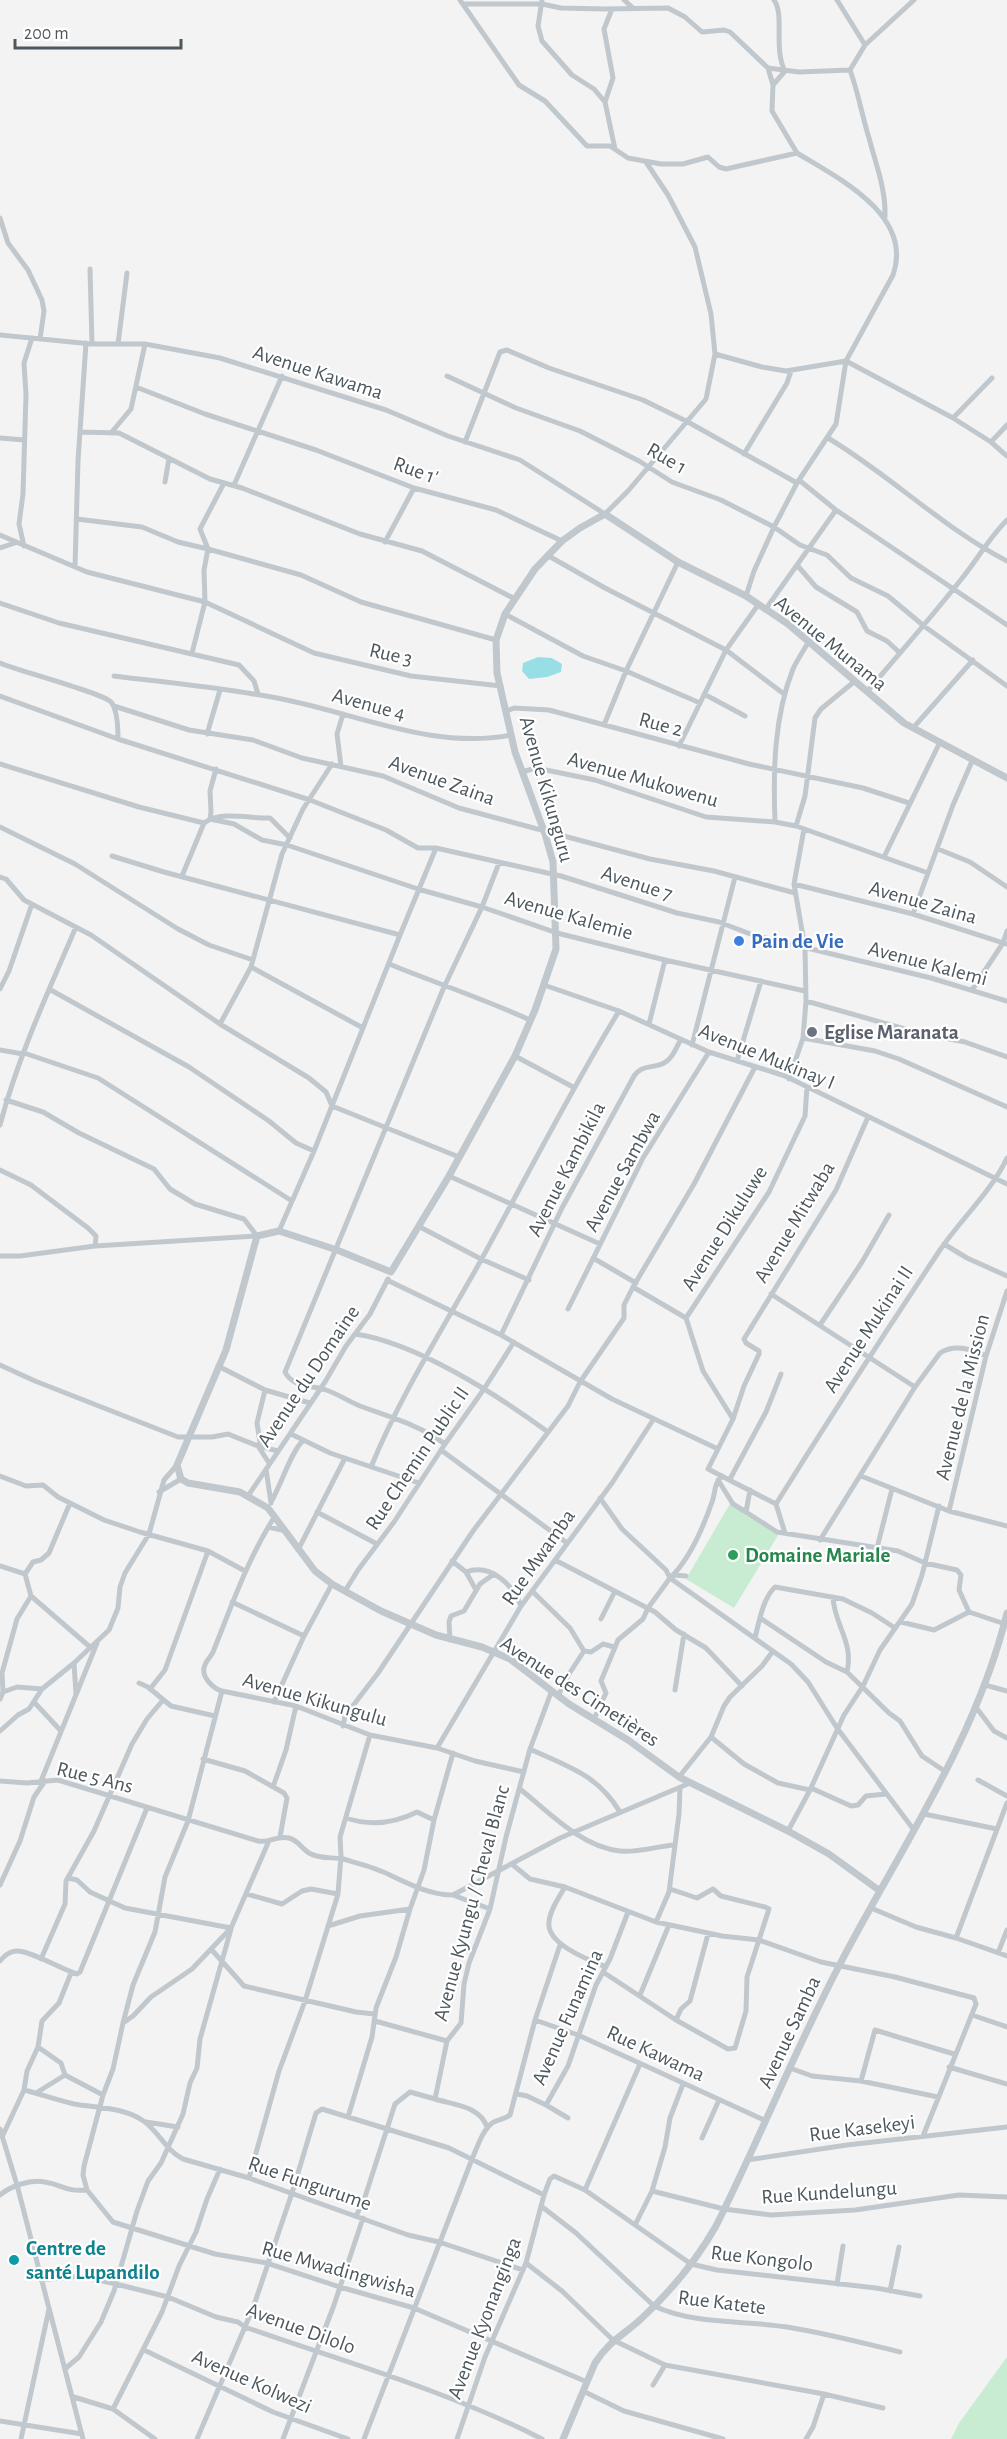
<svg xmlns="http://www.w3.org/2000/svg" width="1007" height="2439" viewBox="0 0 1007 2439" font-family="'Alegreya Sans',sans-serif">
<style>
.green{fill:#c7ecd1}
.water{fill:#98dfe5}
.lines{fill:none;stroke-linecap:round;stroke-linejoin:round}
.minor{stroke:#c0c8cd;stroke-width:5}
.tertiary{stroke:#c0c8cd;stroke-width:7}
.shop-dot{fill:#3f7fe0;stroke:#fff;stroke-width:2}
.worship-dot{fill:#6b7280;stroke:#fff;stroke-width:2}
.leisure-dot{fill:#2e9e5b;stroke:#fff;stroke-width:2}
.culture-dot{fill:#0f9aa8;stroke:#fff;stroke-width:2}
.labels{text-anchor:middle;stroke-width:4.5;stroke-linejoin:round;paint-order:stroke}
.street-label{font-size:21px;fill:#4c585e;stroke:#fff}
.shop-label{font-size:21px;font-weight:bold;fill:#366cbe;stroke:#fff;text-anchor:start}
.worship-label{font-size:21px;font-weight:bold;fill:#5b616d;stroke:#fff;text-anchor:start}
.leisure-label{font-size:21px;font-weight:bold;fill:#27864d;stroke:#fff;text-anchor:start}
.culture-label{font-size:21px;font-weight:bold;fill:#0d838f;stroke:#fff;text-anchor:start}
</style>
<rect width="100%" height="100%" fill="#f4f3f3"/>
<path class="green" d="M731 1502 780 1532 734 1608 686 1579Z
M1007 2357V2439H951L959 2423Z"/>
<path class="water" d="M538 657 552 658 562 664 561 672 547 677 529 679 522 671 523 663Z"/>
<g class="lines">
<path class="minor" d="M460 0 519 85 545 101 587 146H610L628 158 661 164H683L708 157 719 167 726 169 797 153C838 178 914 215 893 275L846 361 836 424 797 483 774 527 754 571 746 596
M542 0 538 26 542 41 572 75 594 89 605 102 615 149
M624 0 633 8
M837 0 865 45
M464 4H542L561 8 605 9 668 8 685 17 702 32 724 30 730 32 768 68 773 85 772 111 797 153
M768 68 799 72 850 70
M773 85 785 71C773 49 785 15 774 0
M605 102 613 78 604 29 612 9
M885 217C886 189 876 165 869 138 862 115 858 92 850 70L865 45 914 0
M0 218 8 243 28 270 42 300 44 311 40 339
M90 269 92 344
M0 335 92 344H145L220 358 386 410 448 436 520 460 605 514 628 491 706 399 715 354 711 314 695 247 668 195 646 162
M118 344 127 273
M715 354 762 367 786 371 846 361 953 418 991 442 1007 456
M447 376 516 408 580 431 639 461 672 482 721 500 774 527 800 545 827 555 851 578 888 596 924 626 1007 686
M136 387 205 414 316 450 414 488 496 510 562 541
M953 418 992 378
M81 432 119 433 210 479 242 488 360 534 422 551 515 599
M111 433 131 409 145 344
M0 438 24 440
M828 438C890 475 943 528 1007 561
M465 442 500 352 507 350 549 368 643 400 688 422 797 483
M991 442 1007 425
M744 454 787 383 791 371
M799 480 836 510 1007 625
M165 482 169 458
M224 483 200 529 208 549 301 575 361 602 496 640
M234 485 282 376
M77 519 142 527 178 542 208 549 204 570 205 602 192 653
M0 535 87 572 205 602 314 653 411 676 501 686
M385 542 414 488
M24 546 19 524 23 494 26 394 24 363 32 338
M0 548 15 543
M547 555 605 588 726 650 784 694
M797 565 816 587 857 612 867 631 887 641 900 653
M75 567 78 461 86 343
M0 603 59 623 239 665 254 681 258 694
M765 610 836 510
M505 614 583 656 626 671 700 703
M0 663C19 671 103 693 111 702 117 709 118 729 118 739
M114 676C170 683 227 688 282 699 358 714 433 750 511 735
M867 692C898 655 929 620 959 582 976 562 988 539 1007 520
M704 694 745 716
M0 696 118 739 310 800 386 830 418 848H436L561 876 677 913 719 922 753 935 931 978 1007 1001
M114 706 189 730 253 740 302 758 383 776 459 808 650 859 714 871 795 893
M507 711 514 708 549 710 749 764 863 788 909 803
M604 725 626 671 678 562
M913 728 973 660
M207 734 220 690
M679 746 726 650 758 605
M0 764 139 807 204 823C222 810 249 819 270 818L290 838
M341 766 337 734 343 714
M522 772 536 768 595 780 706 817 775 822 796 826 928 873
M210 819 234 824 262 840 287 845 418 889 482 907 557 933 665 960 805 991
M210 819 211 812 210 791 216 769
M775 822C773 771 774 717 793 669 797 660 804 650 809 641
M796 826 805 796 815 718 821 709 855 681
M0 827 75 864 178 929 209 945 253 960
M938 849 970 862 1007 887
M112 856 164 872 400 935 436 848
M884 857 940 742
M182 876 204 823
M0 877 6 879 24 900 91 935 220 1024 309 1078 326 1092 332 1106 459 1157
M794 884 913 914 1007 944
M913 914 953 805 973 759
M389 964C436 983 484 999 530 1020
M251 967 363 1028
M544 985 619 1011 709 1052 785 1076 1007 1184
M0 989 9 971 32 904
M49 989 189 1067 269 1121 296 1143 314 1151
M972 990 1003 943 1007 931
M806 1001 919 1033 965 1042 1007 1057
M220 1024 251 967 282 854 303 809 332 764
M649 1024 665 960
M803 1038 875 1051 899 1059 1007 1107
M692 1045 735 877
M0 1050 23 1054
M24 1053 98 1078 292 1201
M515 1056 573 1087
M737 1061 761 981
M789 1079 803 1038 806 1001 805 948 794 884 804 829
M0 1125C18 1057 48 992 76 927
M0 1170 31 1185 88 1228 96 1236 95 1246
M449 1176 600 1244
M420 1227 481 1259 529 1280
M279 1231 314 1151 400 935
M944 1244 967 1258 1007 1276
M0 1256H20L95 1246 257 1236 244 1219 195 1204 170 1189 154 1169 79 1133 43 1112 6 1100
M593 1258 636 1283
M387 1280 501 1335 612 1399 718 1449
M771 1294 915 1387
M568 1309 643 1158 709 1052
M686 1318 769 1192 805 1116 807 1087
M820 1325 862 1262 889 1215
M355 1334C415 1342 499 1396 548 1432
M501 1335 562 1208 634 1076C642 1064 652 1069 664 1063 673 1058 676 1048 681 1039
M0 1365 35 1381 178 1437H212L228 1434 258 1446 278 1451
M218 1366 265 1390 310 1403
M265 1390 257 1423 260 1442 258 1446 269 1463
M733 1419 703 1371 686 1318 633 1287 694 1184 755 1067
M291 1434 330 1453 419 1483
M445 1444C420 1425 389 1417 360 1406 348 1401 338 1394 326 1390 312 1385 293 1388 285 1372L444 987 482 907 499 863
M441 1450 567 1543
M371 1467C400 1396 442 1330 480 1262 526 1178 569 1093 619 1011
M266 1469 271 1503
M0 1476 26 1486 43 1485 58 1497 104 1520 140 1532 208 1551 245 1571
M861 1476 949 1511 1007 1526
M730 1479 766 1412 781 1374
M718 1480 733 1504 746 1512
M750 1490 746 1512 777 1532 898 1551 925 1563 957 1570 961 1575 959 1590 969 1612 1005 1624
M159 1492 181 1479
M248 1496 325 1382 346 1346 370 1314 388 1279
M600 1498 622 1529 666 1570 670 1578C690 1559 703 1528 712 1502 716 1492 713 1485 722 1476
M271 1502C280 1488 292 1449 303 1441
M70 1503 49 1553 41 1560 33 1562 25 1574 31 1596 90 1647
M776 1504C829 1419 884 1334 940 1250 961 1219 991 1192 1007 1158
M949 1511 986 1356 1007 1291
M317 1512 377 1544
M275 1516C248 1558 232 1605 213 1652 211 1657 205 1661 204 1668 202 1678 214 1689 222 1691L296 1706 370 1735 437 1748 475 1761 524 1772
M268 1527 282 1530
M785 1533 776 1504 708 1469 733 1419 744 1386 759 1354V1351L746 1343 744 1339 836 1190 868 1117
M820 1540 915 1387 940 1353C954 1344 972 1349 986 1356
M877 1548 892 1489
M298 1550 345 1458
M555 1560 655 1612 676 1630 706 1648 742 1686
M452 1561 466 1572 476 1590
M0 1566 25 1574
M466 1572C491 1563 513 1585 521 1606
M674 1575 686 1576
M345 1591 358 1570 394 1522 445 1444 484 1389 514 1342
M532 1591 570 1628 584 1651
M833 1597C834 1625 854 1641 847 1672
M232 1602 304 1636
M760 1618 826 1662 847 1672 889 1713 900 1721 922 1756 946 1772
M601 1619 615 1591
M901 1622 934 1630 969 1612
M755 1638C759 1622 763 1598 775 1587L843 1599 872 1613 895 1628
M450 1640 449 1622 451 1616 464 1611 480 1584 494 1574
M584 1651 591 1652 603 1644 614 1647
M74 1663 76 1694
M139 1683 148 1687 171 1706 215 1716
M985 1685 1007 1691
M150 1689 165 1670 208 1551
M675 1690 684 1634
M3 1692 17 1687 42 1689
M558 1696 569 1674 584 1651
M0 1699 3 1692 2 1673 17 1619 31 1596
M34 1702 61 1731
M274 1702 304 1636 332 1584
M975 1706 994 1731 1007 1738
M594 1719 606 1693 601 1681 618 1640 643 1619 648 1608 670 1578 791 1664 808 1682 837 1728 914 1830
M343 1726 345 1716 378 1673 473 1531 568 1406 580 1382 624 1318V1305L633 1287
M0 1731 18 1715 29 1709 42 1689 74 1663 109 1630 118 1608 120 1587 125 1573 149 1534 164 1480 177 1465
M711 1737 744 1764 778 1783 810 1790
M437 1748 521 1606 612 1483 653 1420
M530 1749C568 1767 597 1774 620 1812
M203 1759 245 1771 284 1793 287 1798 280 1837
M679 1777 711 1737 724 1706 730 1697 762 1666 773 1651
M978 1780 1007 1796
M0 1781 27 1783 58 1780 258 1841C271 1843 276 1835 289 1838 300 1841 302 1850 311 1854 320 1859 333 1857 343 1859 360 1864 377 1868 392 1876 411 1885 431 1895 453 1895L560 1838 690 1783
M41 1781 97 1643
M273 1787 286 1750 296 1706
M811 1788 851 1806 858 1805 866 1796 886 1794
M520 1789C549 1812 581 1847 620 1851 638 1853 657 1846 675 1845
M924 1814 997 1829
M346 1818C370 1826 395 1823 417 1812L434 1820
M788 1831 810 1790 844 1715 863 1686 880 1650 912 1604 922 1575 939 1506
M268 1843 231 1928 192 1969 151 1997 133 2016 123 2023 113 2069 103 2095 84 2166 83 2175 87 2190 113 2222 215 2254 267 2263 340 2287 414 2308 587 2382
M513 1865 530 1879 565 1887 656 1922 722 1936 759 1940 821 1962 895 1977 974 1998 976 2004 923 2136
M68 1878 77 1880 90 1892 125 1908 231 1928
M0 1885 20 1841 34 1797 45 1781
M565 1887C559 1897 550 1910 549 1922 546 1944 589 1960 606 1967
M247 1894 282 1904 302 1891 311 1889 338 1894
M453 1895 490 1909
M871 1908 916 1927 956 1938 1007 1956
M656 1922 669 1892 679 1814 680 1788
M328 1926 360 1916 410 1909
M956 1938 1007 1803
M560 1945 535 2020 578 2035 766 2121
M211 1949 244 1986 356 2012 374 2014
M998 1953 1007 1930
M41 1959 65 1904 66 1881 94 1831 132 1744 147 1719 163 1700
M0 1961C4 1956 10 1951 17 1951 32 1951 60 1969 77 1974L80 1972 147 1808
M603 1972 676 2020 728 2049 735 2048 746 2011 747 1977 769 1909 765 1907 721 1896 713 1889 697 1898 670 1889
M640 1995 669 1925
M972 2015 1007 2027
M676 2020 681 2009 690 2001 708 1934
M375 2021 447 2041
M123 2023 133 1985 155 1932 165 1877 188 1821 222 1691
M38 2047 61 2063 65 2075 103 2095
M949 2067 1007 2084
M790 2068 812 2076 861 2081 938 2097
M861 2081 875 2030 954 2054
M24 2090C40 2094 57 2100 74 2104 96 2108 123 2107 142 2120 158 2130 165 2150 183 2159L249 2178 408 2235 439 2242 523 2270
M36 2093 65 2075
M517 2094 527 2096 546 2105 568 2066 596 1985 610 1959 628 1912
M546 2105 568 2118
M348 2117 449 2148 544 2195
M146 2122 178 2127
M487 2127C480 2106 454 2105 435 2099L447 2041 461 2023 464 1984 469 1963 490 1909 506 1837 530 1749 552 1690
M0 2129 17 2185 83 2439
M2 2137 24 2090 27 2071 38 2047 42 2021 59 2003 71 1973
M702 2138 719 2100
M747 2160 847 2145 1007 2127
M249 2178 279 2071 305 2001 338 1894 341 1856 340 1837 370 1735
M585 2190 640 2064
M652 2191 724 2209 771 2215 855 2210 959 2195 1007 2197
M0 2195C11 2186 30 2179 45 2182 63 2185 65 2192 87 2190
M541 2206 576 2233 654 2306C695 2325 743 2320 787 2327 825 2333 863 2343 900 2352
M356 2216 364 2200 395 2104 410 2092 435 2099
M635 2225 652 2191 665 2147 670 2118 683 2084
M526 2263 562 2291 613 2340 665 2365
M41 2280 80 2276 116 2284 168 2297 216 2317 238 2322 245 2327C345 2362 448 2391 542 2439
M837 2284 843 2246
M890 2291 899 2247
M144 2350 273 2412 348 2439
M66 2368 79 2357 101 2322 114 2291 137 2211 148 2181 161 2163 183 2114 190 2083 197 2068 200 2039 231 1929
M653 2385 665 2365 824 2394
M583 2391 624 2411 723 2439
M74 2397 113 2409 155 2439
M113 2409 162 2312 179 2266 196 2232 207 2199 220 2169
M0 2421 82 2434
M21 2439 49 2309
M197 2439 253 2308 292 2193 316 2113 322 2109 348 2117 372 2037 376 2008 396 1957 410 1909 424 1870 434 1820 453 1753
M283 2439 334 2305 363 2218
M364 2439 472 2159C477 2148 482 2131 492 2123 498 2119 504 2120 510 2115L535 2020
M457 2439 485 2357 526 2263 544 2195 550 2179 554 2176 585 2190 691 2264 717 2270 876 2288 920 2296
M806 2439 813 2427 824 2394 883 2408"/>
<path class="tertiary" d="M880 1891 829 1854 788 1831 679 1777 628 1740 569 1704 510 1659 482 1647 436 1635 381 1611 332 1584 315 1571 268 1508 240 1492 188 1483 181 1479 177 1465 226 1350 257 1236 279 1231 337 1250 391 1272 449 1176 515 1056 535 1010 556 949 553 862 545 834 515 752 497 673 496 640 505 614 535 569 562 541 580 528 605 514 678 562 746 596 788 624 904 723 1007 778
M563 2439 595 2363C610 2340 624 2335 642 2318 671 2291 696 2261 716 2226 759 2140 795 2050 840 1964 900 1849 976 1740 1007 1613"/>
</g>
<circle class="shop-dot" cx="739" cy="941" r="6"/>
<circle class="worship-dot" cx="812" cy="1032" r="6"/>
<circle class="leisure-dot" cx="733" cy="1555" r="6"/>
<circle class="culture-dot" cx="14" cy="2260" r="6"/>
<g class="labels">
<g class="street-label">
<text transform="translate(318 372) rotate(18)" y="7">Avenue Kawama</text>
<text transform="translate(667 458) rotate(30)" y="7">Rue 1</text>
<text transform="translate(416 470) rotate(20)" y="7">Rue 1'</text>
<text transform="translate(831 643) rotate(39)" y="7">Avenue Munama</text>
<text transform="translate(391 654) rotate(13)" y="7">Rue 3</text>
<text transform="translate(369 704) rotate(15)" y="7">Avenue 4</text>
<text transform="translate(661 724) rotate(15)" y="7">Rue 2</text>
<text transform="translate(643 779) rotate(16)" y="7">Avenue Mukowenu</text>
<text transform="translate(442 780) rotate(20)" y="7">Avenue Zaina</text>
<text transform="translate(547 789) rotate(74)" y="7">Avenue Kikunguru</text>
<text transform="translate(637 883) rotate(18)" y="7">Avenue 7</text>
<text transform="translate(923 902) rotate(16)" y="7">Avenue Zaina</text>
<text transform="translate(569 915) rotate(16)" y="7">Avenue Kalemie</text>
<text transform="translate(928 963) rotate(15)" y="7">Avenue Kalemi</text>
<text transform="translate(767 1056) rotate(22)" y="7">Avenue Mukinay I</text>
<text transform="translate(566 1169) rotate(-63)" y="7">Avenue Kambikila</text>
<text transform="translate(622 1171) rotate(-61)" y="7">Avenue Sambwa</text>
<text transform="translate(794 1222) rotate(-59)" y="7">Avenue Mitwaba</text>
<text transform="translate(724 1228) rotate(-58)" y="7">Avenue Dikuluwe</text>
<text transform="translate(868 1329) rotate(-57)" y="7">Avenue Mukinai II</text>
<text transform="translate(308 1376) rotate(-56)" y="7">Avenue du Domaine</text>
<text transform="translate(962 1397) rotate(-76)" y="7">Avenue de la Mission</text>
<text transform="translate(417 1458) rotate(-56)" y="7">Rue Chemin Public II</text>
<text transform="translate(538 1557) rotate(-55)" y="7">Rue Mwamba</text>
<text transform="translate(580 1691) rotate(33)" y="7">Avenue des Cimetières</text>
<text transform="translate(315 1699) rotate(16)" y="7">Avenue Kikungulu</text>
<text transform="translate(95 1777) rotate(14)" y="7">Rue 5 Ans</text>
<text transform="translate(471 1903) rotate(-75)" y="7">Avenue Kyungu / Cheval Blanc</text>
<text transform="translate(567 2017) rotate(-66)" y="7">Avenue Funamina</text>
<text transform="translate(789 2032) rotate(-65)" y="7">Avenue Samba</text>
<text transform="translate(656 2053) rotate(25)" y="7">Rue Kawama</text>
<text transform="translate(862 2128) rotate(-7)" y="7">Rue Kasekeyi</text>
<text transform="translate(310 2183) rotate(19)" y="7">Rue Fungurume</text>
<text transform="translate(829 2192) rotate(-4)" y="7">Rue Kundelungu</text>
<text transform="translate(762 2258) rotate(7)" y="7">Rue Kongolo</text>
<text transform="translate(339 2269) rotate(16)" y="7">Rue Mwadingwisha</text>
<text transform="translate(722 2302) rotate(7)" y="7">Rue Katete</text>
<text transform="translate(484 2318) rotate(-69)" y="7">Avenue Kyonanginga</text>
<text transform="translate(301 2328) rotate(20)" y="7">Avenue Dilolo</text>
<text transform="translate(252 2381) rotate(24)" y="7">Avenue Kolwezi</text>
</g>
<g class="shop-label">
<text x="751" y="948">Pain de Vie</text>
</g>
<g class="worship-label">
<text x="824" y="1039">Eglise Maranata</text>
</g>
<g class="leisure-label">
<text x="745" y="1562">Domaine Mariale</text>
</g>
<g class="culture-label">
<text x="26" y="2255">Centre de<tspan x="26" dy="24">santé Lupandilo</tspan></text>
</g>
</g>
<path d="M15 39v9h166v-9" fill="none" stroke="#4c585e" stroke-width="3"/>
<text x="24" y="39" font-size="18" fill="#4c585e" stroke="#ffffff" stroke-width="4.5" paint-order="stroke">200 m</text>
</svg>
